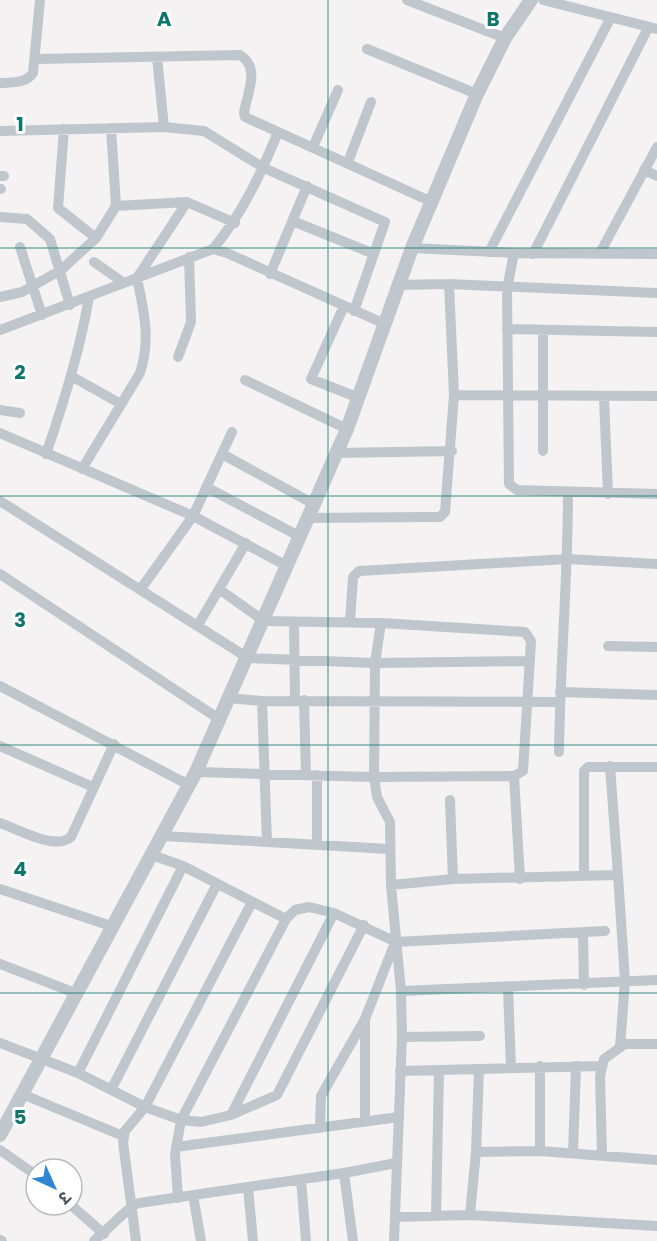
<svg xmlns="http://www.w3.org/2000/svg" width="657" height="1241" viewBox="0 0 657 1241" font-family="Poppins,'Noto Sans Devanagari',sans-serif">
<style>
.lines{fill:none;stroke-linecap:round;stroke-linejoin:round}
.minor{stroke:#bfc7cc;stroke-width:10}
.tertiary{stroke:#bfc7cc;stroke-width:14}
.grid{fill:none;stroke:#0f766e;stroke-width:1.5;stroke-opacity:0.55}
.grid-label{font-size:20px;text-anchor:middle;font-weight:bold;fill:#0f766e;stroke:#fff;stroke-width:6;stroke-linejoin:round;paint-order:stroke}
</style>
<rect width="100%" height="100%" fill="#f4f2f2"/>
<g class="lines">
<path class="minor" d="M407 0 505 38
M543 0 657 29
M367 49 477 94
M157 57 164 127
M37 59 240 55C261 68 247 93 244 113L245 117 432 202
M0 83C13 82 25 84 33 73L40 0
M64 129 58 208 96 238
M0 131 164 127 204 131 264 168 385 222 354 311
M313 147 338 90
M348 162 371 102
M644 170 657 176
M0 176H4
M0 189H1
M116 206 187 202 235 223
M0 217 27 219 50 239 70 305
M295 222 374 254
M20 247 42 315
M412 248 514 253 657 254
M213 249C242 214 261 174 278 132
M489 252 610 19
M514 253 507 289 509 484 517 490 657 494
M600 253 657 147
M533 254 648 28
M94 262 124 283
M270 274 307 186
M397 285 449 284 657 293
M0 297 22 292 61 270 96 238 116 206 111 128
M344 306 311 379 359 398
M507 329 657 332
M0 330 213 249 227 253 385 324
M178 357 191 322 189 257
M71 376 121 404
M245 380 347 429
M454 395 657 396
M604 398 608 494
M0 410 20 413
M0 433 193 516 287 566
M543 451V330
M336 453 452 451
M46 454C64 402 80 351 89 297
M222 454 312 503
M82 469 140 373C151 339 144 312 137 278L187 202
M206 487 299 536
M0 501 248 658 375 663 529 661
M306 518 429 517H440L445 512 454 395 449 284
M0 574 219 719
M140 590 193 516 232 432
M294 622 295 700
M350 622 353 577 359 571 568 559 657 564
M381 623 375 663 374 777 377 797 390 822 391 885 401 991 402 1037 394 1241
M198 625 246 543
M608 646 657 647
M0 686 189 785
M560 692 657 695
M228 698 262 701 560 702
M304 700 306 774
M262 701 267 842
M0 746 93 787
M559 752C560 665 568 579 568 492
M610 766 618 875
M196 772 374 777 514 776 523 771 531 641 525 632 381 623 264 621 219 589
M317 775V845
M514 776 520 879
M450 800 453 879
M0 823C18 829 55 851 71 837L114 744
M163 836 389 849
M152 855 183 866 286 919
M584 876V771L588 767H657
M391 885 453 879 618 875 625 981 620 1047
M0 889 111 926
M583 933 584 985
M0 964 75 993
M508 988 511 1068
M401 991 657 980
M402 1037 480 1036
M0 1043 78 1073 145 1107 181 1120 201 1122 231 1115 277 1095 364 925
M540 1066V1151
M400 1071 602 1066
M78 1073 183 866
M111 1090 217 884
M22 1094 123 1136
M231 1115 334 913
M365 1121V1019
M320 1128 321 1096 365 1019 394 945
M176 1147 399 1117
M0 1150 36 1175
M476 1152 540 1151 657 1160
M573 1153 576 1066
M602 1155 600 1076 604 1059 625 1044H657
M344 1173 353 1241
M301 1179 306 1241
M248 1188 253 1241
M193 1195 201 1241
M178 1198 175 1154 181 1120 286 919 295 910 309 907 334 913 396 942 605 931
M71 1205 104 1234
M470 1215 476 1152 479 1069
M436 1216 439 1070
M396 1217 470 1215 657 1226
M0 1240 2 1241
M94 1241 132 1206 139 1203 344 1173 396 1163
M136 1241 123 1142 125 1131 145 1107 252 902"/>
<path class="tertiary" d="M0 1135 196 772 347 429 412 248 477 94 505 38 531 0"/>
</g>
<path class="grid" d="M328 0V1241M0 248H657M0 496H657M0 745H657M0 993H657"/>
<g class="grid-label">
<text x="164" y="26">A</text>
<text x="493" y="26">B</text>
<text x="20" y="131">1</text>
<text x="20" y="379">2</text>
<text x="20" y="627">3</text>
<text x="20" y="876">4</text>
<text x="20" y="1124">5</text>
</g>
<g transform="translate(54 1187) rotate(135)"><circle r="28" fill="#ffffff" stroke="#b7bbbe" stroke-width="1.5"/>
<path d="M0-4.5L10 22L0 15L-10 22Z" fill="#2e86d2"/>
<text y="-9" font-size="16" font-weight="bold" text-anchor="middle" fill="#4b565d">उ</text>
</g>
</svg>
